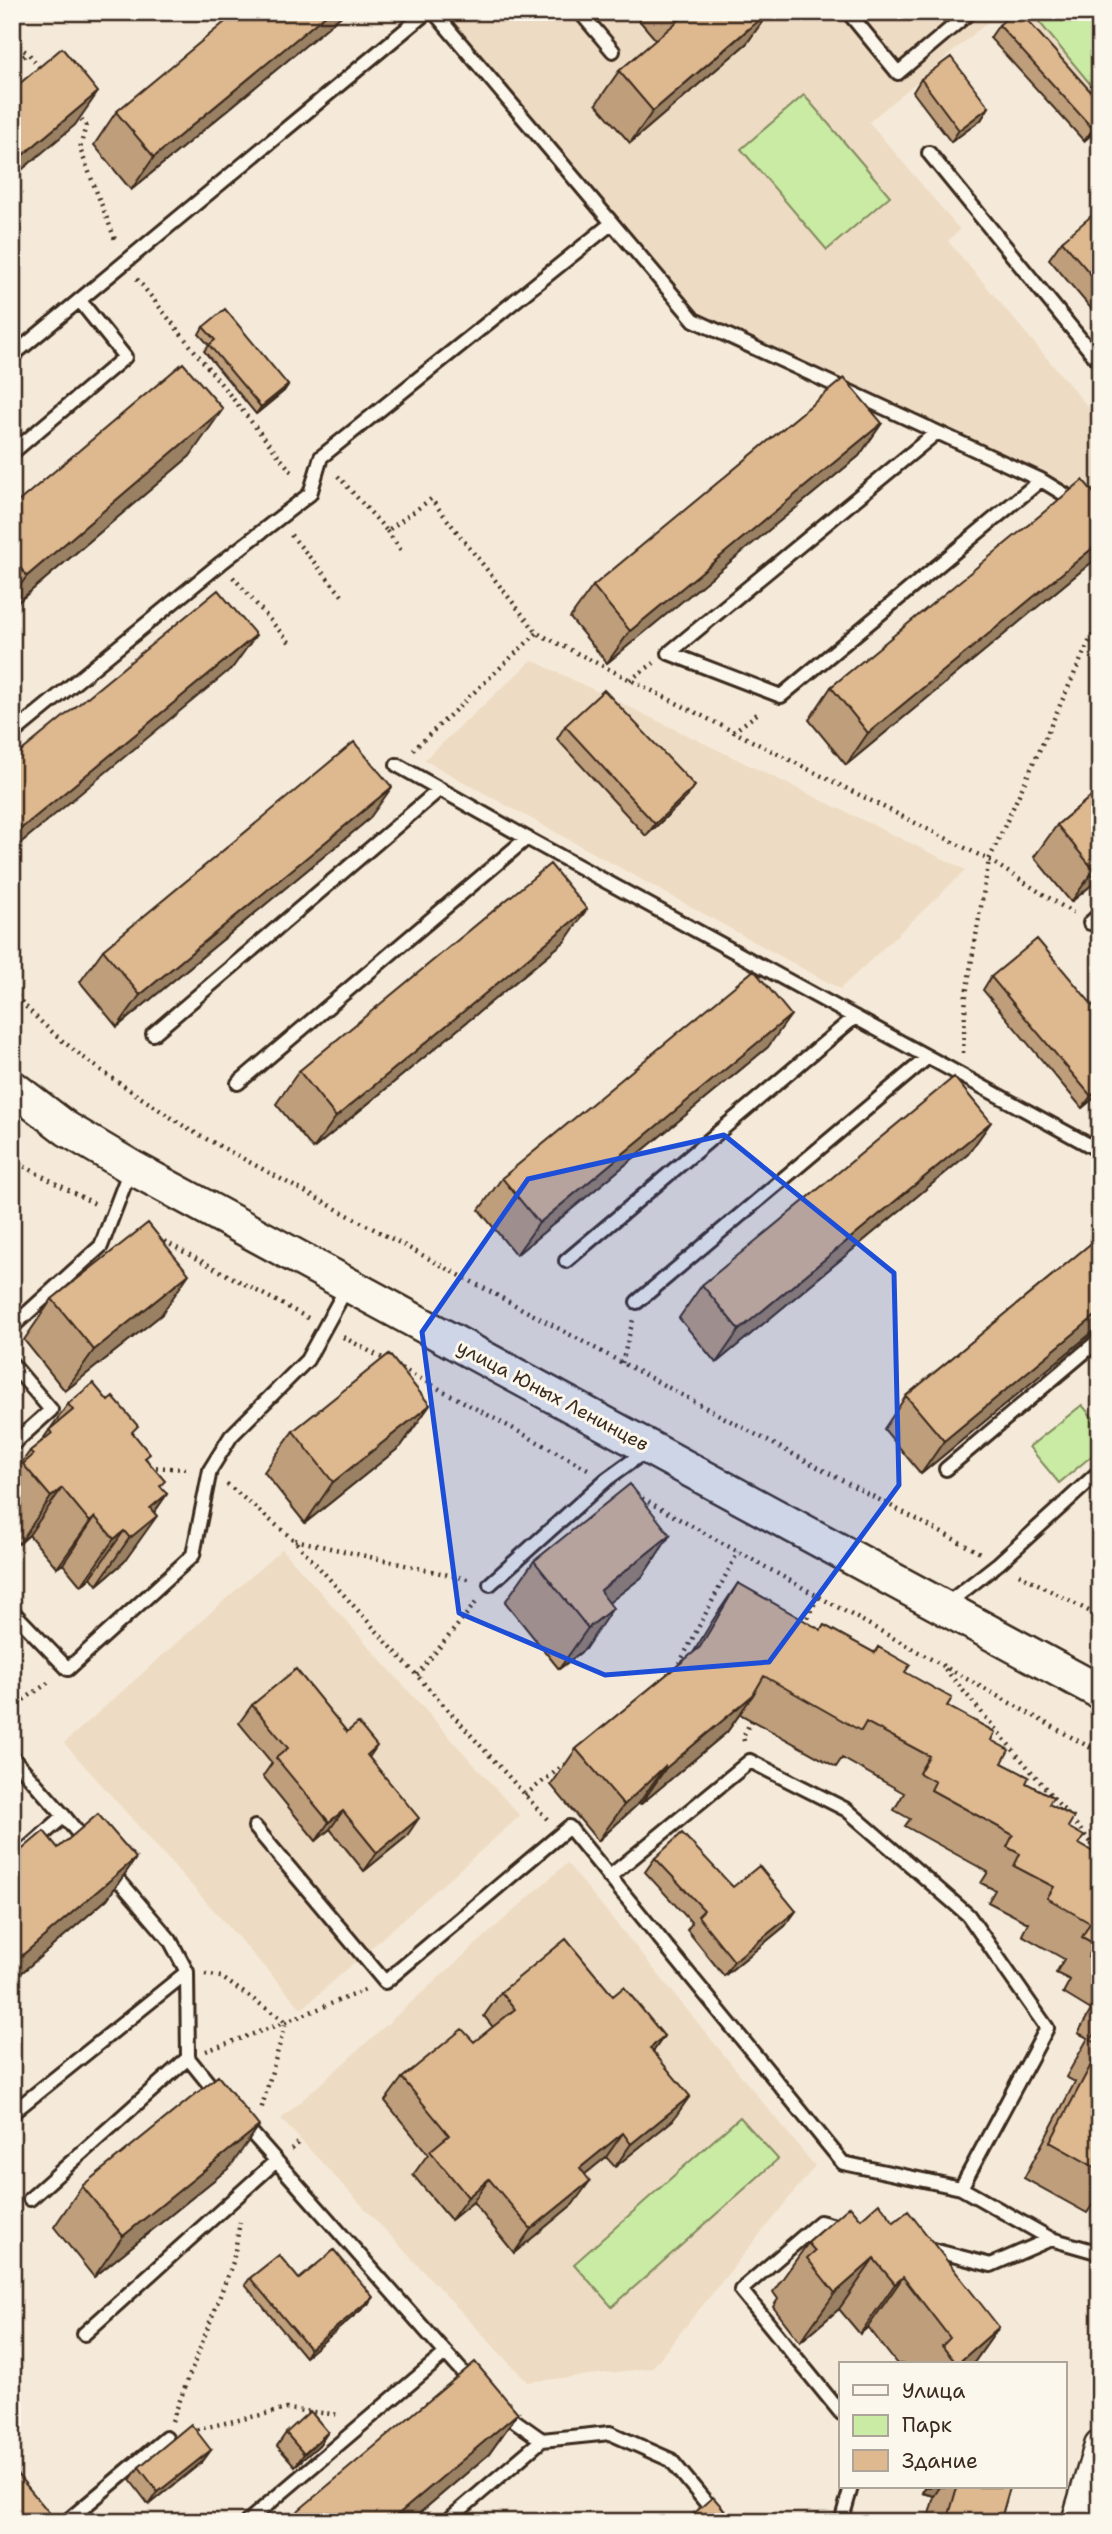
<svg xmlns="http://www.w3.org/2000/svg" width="1112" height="2534" viewBox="0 0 1112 2534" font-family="'Shantell Sans',sans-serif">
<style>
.built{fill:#eedbc3}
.green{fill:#caeba3;stroke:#828a60;stroke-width:2}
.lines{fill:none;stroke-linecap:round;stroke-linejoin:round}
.service-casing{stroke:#3b2a1e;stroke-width:18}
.tertiary-casing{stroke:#3b2a1e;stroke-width:35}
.secondary-casing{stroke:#3b2a1e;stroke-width:38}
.path{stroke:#3b2a1e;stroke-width:4.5;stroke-dasharray:2 5;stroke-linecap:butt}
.service{stroke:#fbf7ec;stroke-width:12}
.tertiary{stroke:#fbf7ec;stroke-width:30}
.secondary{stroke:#fbf7ec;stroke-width:33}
.wall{fill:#bf9e7b;stroke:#3b2a1e;stroke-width:2}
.shaded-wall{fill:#9b8164;stroke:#3b2a1e;stroke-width:2}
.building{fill:#deb88f;stroke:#3b2a1e;stroke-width:2}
.marked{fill:#1d4ed8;fill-opacity:0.2;stroke:#1d4ed8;stroke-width:5;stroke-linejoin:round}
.labels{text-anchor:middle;stroke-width:6;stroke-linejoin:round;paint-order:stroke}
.street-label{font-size:19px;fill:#3b2a1e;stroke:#fbf7ec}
</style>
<rect width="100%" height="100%" fill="#f5ead9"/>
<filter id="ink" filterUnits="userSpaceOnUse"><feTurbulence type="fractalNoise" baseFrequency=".0143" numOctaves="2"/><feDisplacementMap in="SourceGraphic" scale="14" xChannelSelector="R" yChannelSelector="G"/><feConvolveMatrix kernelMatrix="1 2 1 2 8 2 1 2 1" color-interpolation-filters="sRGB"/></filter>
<g filter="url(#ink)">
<path class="built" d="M441 12H1000L869 122 960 230 948 241 1100 421V501L697 316Z
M1011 12H1100V119Z
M532 660 966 870 840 989 424 760Z
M282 1549 520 1816 302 2009 64 1743Z
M567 1863 815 2166 652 2368 527 2382 281 2119Z"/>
<path class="green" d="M1031 12H1100V96Z
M804 95 890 196 827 250 741 149Z
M1082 1405 1100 1426V1449L1059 1483 1029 1447Z
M740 2117 778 2159 612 2307 574 2264Z"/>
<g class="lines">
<defs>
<path id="service" d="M580 12 613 51
M848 12 898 73 970 12
M929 153 1100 363
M612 223 694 320 1041 480 1100 516
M12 356 427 12
M937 432 669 653 781 696 1041 480
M12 453 125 357 80 301
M12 734 221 563 310 494 321 457 612 223 434 12
M397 765 532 841 1100 1151
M1090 923 1100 914
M153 1034 440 789
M238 1083 527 838
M566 1261 855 1017
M637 1302 928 1057
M12 1327 101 1246 131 1167
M12 1364 51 1410 12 1445
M946 1469 1100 1339
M490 1584 607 1479 647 1450
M944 1606 999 1563 1100 1471
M12 1611 68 1669 193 1555 210 1470 231 1436 307 1360 347 1287
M12 1757 64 1816
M255 1827 385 1982 569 1827 843 2163 961 2188
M12 1862 64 1816 87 1844
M111 1871 170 1940 187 1972 188 2058 218 2095
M609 1877 750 1761 847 1810 968 1915 1047 2028 961 2188 1051 2239 1100 2253
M12 2113 187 1972
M242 2122 473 2384
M30 2199 188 2058
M925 2248 991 2265 1051 2239
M84 2334 276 2161
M501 2411 542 2440 610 2433 671 2460 722 2522
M841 2413 741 2290 820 2222 843 2228
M66 2522 166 2438
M247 2522 446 2353
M446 2522 542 2440
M841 2522 851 2487"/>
<path id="tertiary" d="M1077 2522 1100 2446"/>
<path id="secondary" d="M12 1087 67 1129 131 1167 1100 1692"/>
</defs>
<use href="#service" class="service-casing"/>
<use href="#tertiary" class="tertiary-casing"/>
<use href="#secondary" class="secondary-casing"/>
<path class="path" d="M12 43 28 53 43 72
M12 65 28 53
M77 114 86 125 80 149 116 242
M137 279 294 475
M338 476 387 531 431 499 537 633 989 860 1073 913
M387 531 403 553
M291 535 345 599
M233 577 290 643
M630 680 654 663
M733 732 761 711
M413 750 537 633
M12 991C59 1048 128 1088 188 1129L736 1424 980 1553
M963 1053 966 994 989 860 1100 618
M12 1160 95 1204
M158 1238 308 1318
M343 1337 388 1361
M622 1363 633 1320
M395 1365 588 1469
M149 1467 189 1469
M227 1484 294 1540 547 1819
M636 1495 1100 1753
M295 1540 471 1580
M1019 1574 1100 1617
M804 1624 818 1597
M945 1669 1100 1853
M676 1670 738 1552
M417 1675 478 1600
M12 1708 52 1680
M744 1741 743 1736 753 1718
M525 1795 569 1761
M205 1974 221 1977 286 2022 261 2110
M206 2051 286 2022 365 1990
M291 2149 301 2141
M172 2421 233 2262 240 2222
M190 2431 287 2409 340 2415"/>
<use href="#service" class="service"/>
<use href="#tertiary" class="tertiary"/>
<use href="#secondary" class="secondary"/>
</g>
<path class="wall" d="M346 12 131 190 94 145 116 112Z
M632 12H769L747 43 630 143 596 104 619 71 656 40Z
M999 25 1100 102V127L1084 141 990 38Z
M921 79 989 107 981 120 951 142 913 92Z
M1100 214V319L1049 259 1062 241Z
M203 327 288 385 284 391 256 414 204 351 209 345 199 334Z
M882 423 859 456 607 663 570 618 593 586Z
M190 456 12 607V507Z
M1100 500V554L1098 557 846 765 809 720 831 687Z
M565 726 686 798 646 836 557 739Z
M1100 789V878L1071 902 1034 857 1057 825Z
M369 819 117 1027 80 982 103 950Z
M565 941 313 1149 276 1104 299 1071Z
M991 977 1100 1014V1093L1082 1108 983 990Z
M768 1047 516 1255 479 1210 502 1178Z
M991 1122 968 1154 716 1363 679 1318 702 1285Z
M1100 1236V1326L921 1474 884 1429 906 1396Z
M52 1299 161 1315 65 1391 24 1340Z
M68 1404 133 1433 161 1487 167 1494 154 1513 124 1562 97 1585 91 1577 81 1586 63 1564 57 1568 29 1535 19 1544 12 1536V1476L30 1451 40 1443Z
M430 1405 401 1446 305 1523 264 1472 293 1431Z
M1100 1504V1524L1092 1515Z
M670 1535 642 1577 609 1602 585 1649 559 1669 505 1602 534 1561Z
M738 1583 820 1630 824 1625 874 1653 878 1647 905 1672 991 1740 1002 1763 1049 1804 1068 1827 1079 1844 1100 1856V2194L1087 2213 1024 2178 1075 2082 1066 2077 1088 2038 1078 2033 1091 2010 1063 1993 1070 1980 1056 1973 1064 1959 1022 1935 1028 1923 988 1902 995 1890 981 1883 988 1872 905 1826 910 1819 894 1810 904 1793 842 1758 836 1767 740 1714 727 1732 641 1804 639 1803 598 1841 551 1785 576 1749 693 1653 713 1620Z
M252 1705 369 1758 406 1837 364 1871 330 1829 316 1841 263 1776 272 1763 239 1723Z
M58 1848 136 1858 107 1899 12 1981V1858Z
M655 1858 733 1887 796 1911 785 1926 724 1976 687 1930 692 1923 645 1872Z
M501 1992 613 1996 664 2036 653 2052 673 2120 615 2167 606 2157 585 2174 573 2204 514 2253 473 2202 451 2220 413 2175 428 2154 385 2101 402 2078 474 2042 493 2027 484 2016Z
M230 2167 94 2277 54 2227 82 2186Z
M861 2219 894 2222 999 2327 973 2364H897L868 2327 860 2334 839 2309 800 2342 773 2307 778 2299 773 2292 808 2243Z
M250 2278 299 2279 368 2304 305 2357 245 2285Z
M518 2413 489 2454 409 2522H289L294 2514Z
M328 2432 319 2445 295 2466 277 2446 286 2433Z
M211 2450 202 2462 149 2505 130 2480 139 2467Z
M925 2487H1010L1000 2522H927L934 2496 923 2493Z"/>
<path class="shaded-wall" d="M329 12H346L131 190 154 157Z
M769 12 747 43 630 143 653 111Z
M98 92 75 125 12 178V164Z
M989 107 981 120 951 142 959 130Z
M1100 122V127L1084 141 1093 129Z
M288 385 284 391 256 414 261 407Z
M223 409 190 456 12 607V597L27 576Z
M882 423 859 456 607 663 630 631Z
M1100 542V554L1098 557 846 765 868 733Z
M256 635 233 667 12 850V836Z
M695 786 686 798 646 836 655 824Z
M392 787 369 819 117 1027 140 995Z
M1100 865V878L1071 902 1094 870Z
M587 909 565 941 313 1149 336 1117Z
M791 1015 768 1047 516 1255 539 1223Z
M1100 1088V1093L1082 1108 1091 1096Z
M991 1122 968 1154 716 1363 739 1330Z
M189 1274 161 1315 65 1391 94 1350Z
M1100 1312V1326L921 1474 944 1441Z
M430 1405 401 1446 305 1523 333 1482Z
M62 1488 29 1535 19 1544 51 1497Z
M167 1494 145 1525 157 1516 124 1562 97 1585 150 1508Z
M95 1517 63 1564 57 1568 90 1522Z
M124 1531 91 1577 81 1586 114 1539Z
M670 1535 642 1577 583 1623 600 1591Z
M613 1608 585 1649 559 1669 588 1628Z
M753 1695 727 1732 641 1804 666 1768Z
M377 1746 364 1765 367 1755Z
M665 1766 639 1803 598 1841 624 1805Z
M343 1811 330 1829 316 1841 329 1822Z
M419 1818 406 1837 364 1871 377 1853Z
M136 1858 107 1899 12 1981V1964Z
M796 1911 785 1926 724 1976 734 1961Z
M664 2036 647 2060 650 2048Z
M690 2096 673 2120 615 2167 631 2144Z
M259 2126 230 2167 94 2277 123 2236Z
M623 2133 606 2157 563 2192 580 2168Z
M489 2179 473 2202 451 2220 468 2197Z
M590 2181 573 2204 514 2253 531 2229Z
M874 2259 839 2309 800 2342 835 2293Z
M903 2277 868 2327 860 2334 895 2284Z
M373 2297 368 2304 305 2357 310 2349Z
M999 2327 973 2364H957Z
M518 2413 489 2454 409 2522H389Z
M328 2432 319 2445 295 2466 304 2454Z
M211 2450 202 2462 149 2505 158 2492Z
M927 2487H940L934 2496 923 2493Z"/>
<path class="building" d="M237 12H329L154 157 116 112Z
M682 12H768L653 111 619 71 685 15Z
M1013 12H1020L1100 102V122L1093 129 999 25Z
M62 48 98 92 12 164V90Z
M951 57 989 107 959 130 921 79Z
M1097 211 1100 214V285L1062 241Z
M225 309 288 385 261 407 209 345 215 340 203 327Z
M183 363 223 409 27 576 12 558V507Z
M844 378 882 423 630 631 593 586Z
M1083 480 1100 500V542L868 733 831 687Z
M218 590 256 635 12 836V759Z
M604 690 695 786 655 824 565 726Z
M354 742 392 787 140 995 103 950Z
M1100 789V865L1094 870 1057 825Z
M550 864 587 909 336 1117 299 1071Z
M1037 939 1100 1014V1088L1091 1096 991 977Z
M754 970 791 1015 539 1223 502 1178Z
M954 1077 991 1122 739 1330 702 1285Z
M148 1223 189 1274 94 1350 52 1299Z
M1100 1236V1312L944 1441 906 1396Z
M389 1354 430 1405 333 1482 293 1431Z
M93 1383 108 1401 113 1397 138 1426 132 1432 150 1454 145 1458 165 1481 160 1486 167 1494 150 1508 157 1516 130 1538 124 1531 114 1539 95 1517 90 1522 62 1488 51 1497 23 1464 33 1455 30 1451 52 1433 49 1430 73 1410 68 1404Z
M630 1484 670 1535 600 1591 613 1608 588 1628 534 1561Z
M738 1583 821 1630 824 1625 875 1653 878 1647 910 1665 905 1672 952 1698 947 1706 995 1732 991 1740 1009 1750 1002 1763 1029 1777 1026 1783 1053 1797 1049 1804 1074 1817 1068 1827 1084 1836 1079 1844 1100 1856V1964L1088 1957 1095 1944 1082 1937 1090 1923 1047 1898 1054 1887 1014 1866 1020 1854 1007 1847 1013 1835 931 1790 935 1782 919 1773 929 1756 866 1722 861 1731 764 1676 753 1695 666 1768 665 1766 624 1805 576 1749 700 1647Z
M296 1669 347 1732 358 1723 377 1746 367 1755 419 1818 377 1853 343 1811 329 1822 276 1758 288 1748 252 1705Z
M98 1814 136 1858 12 1964V1888L19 1882 12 1873V1858L44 1831 58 1848Z
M682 1833 733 1887 759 1866 796 1911 734 1961 698 1916 704 1910 655 1858Z
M566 1939 613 1996 624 1987 664 2036 650 2048 690 2096 631 2144 623 2133 580 2168 590 2181 531 2229 489 2179 468 2197 430 2151 449 2135 402 2078 462 2029 474 2042 515 2009 501 1992Z
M1100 2025V2045L1091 2040Z
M1100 2048V2170L1050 2142Z
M218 2076 259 2126 123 2236 82 2186Z
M879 2203 894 2222 908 2211 999 2327 957 2364 942 2346 950 2338 903 2277 895 2284 874 2259 835 2293 807 2258 815 2251 808 2243 850 2206 861 2219Z
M334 2250 373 2297 310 2349 250 2278 279 2255 299 2279Z
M475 2362 518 2413 389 2522H301L294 2514Z
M310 2411 328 2432 304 2454 286 2433Z
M191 2424 211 2450 158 2492 139 2467Z
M12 2468 53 2517 47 2522H12Z
M957 2487H1010L1000 2522H947Z
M713 2497 735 2522H684Z"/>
</g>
<path class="marked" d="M724 1135 894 1273 899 1485 769 1662 605 1675 459 1613 422 1332 528 1179Z"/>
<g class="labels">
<g class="street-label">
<text transform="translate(553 1395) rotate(28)" y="7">улица Юных Ленинцев</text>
</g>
</g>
<rect width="1112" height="2534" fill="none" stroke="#fbf7ec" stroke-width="42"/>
<rect x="21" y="21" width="1070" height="2492" fill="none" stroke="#3b2a1e" stroke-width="2.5" filter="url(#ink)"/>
<rect x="839" y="2362" width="228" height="126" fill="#fbf7ec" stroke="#aea59a" stroke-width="2"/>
<rect x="853" y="2385" width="35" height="10" fill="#fbf7ec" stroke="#aea59a" stroke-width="2"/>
<text x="902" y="2398" font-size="21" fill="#3b2a1e">Улица</text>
<rect x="853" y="2415" width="35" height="21" fill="#caeba3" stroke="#aea59a" stroke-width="2"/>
<text x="902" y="2432" font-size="21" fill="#3b2a1e">Парк</text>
<rect x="853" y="2450" width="35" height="21" fill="#deb88f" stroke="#aea59a" stroke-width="2"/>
<text x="902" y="2468" font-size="21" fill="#3b2a1e">Здание</text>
</svg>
